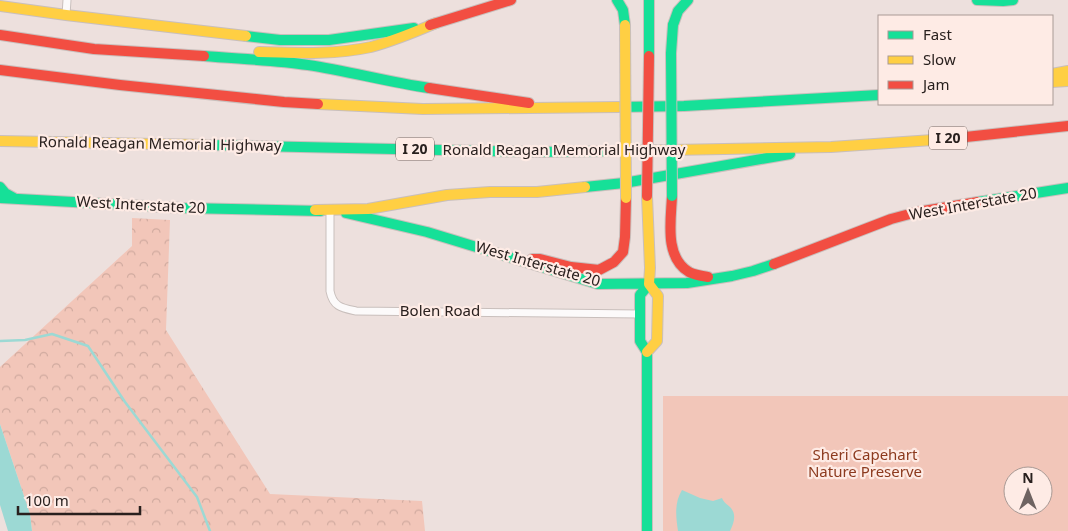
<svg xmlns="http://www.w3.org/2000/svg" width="1068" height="531" viewBox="0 0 1068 531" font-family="'Noto Sans',sans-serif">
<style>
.forest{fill:url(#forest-crowns)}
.park{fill:#f2c6b9;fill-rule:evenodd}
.water{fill:#9cd9d4}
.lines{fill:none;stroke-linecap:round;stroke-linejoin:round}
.stream{stroke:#9cd9d4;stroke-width:2.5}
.street-casing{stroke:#c9bfbc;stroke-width:9}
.fast-casing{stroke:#c9bfbc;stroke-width:12}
.slow-casing{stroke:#c9bfbc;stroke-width:12}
.jam-casing{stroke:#c9bfbc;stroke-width:12}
.street{stroke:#fcfafa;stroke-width:7}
.fast{stroke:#16e098;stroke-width:10}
.slow{stroke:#ffcf43;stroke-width:10}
.jam{stroke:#f24e42;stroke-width:10}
.fast-bridge-casing{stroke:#c9bfbc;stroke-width:12;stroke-linecap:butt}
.slow-bridge-casing{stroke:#c9bfbc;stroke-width:12;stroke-linecap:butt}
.jam-bridge-casing{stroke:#c9bfbc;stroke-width:12;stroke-linecap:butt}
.fast-bridge{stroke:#16e098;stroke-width:10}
.slow-bridge{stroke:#ffcf43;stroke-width:10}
.jam-bridge{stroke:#f24e42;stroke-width:10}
.labels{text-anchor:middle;stroke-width:4.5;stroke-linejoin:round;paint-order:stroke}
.shield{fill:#feebe5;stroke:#695d5a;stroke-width:1}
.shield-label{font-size:14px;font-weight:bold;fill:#29201e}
.street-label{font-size:15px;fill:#29201e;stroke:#feebe5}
.park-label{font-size:15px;fill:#8c3a1e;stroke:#feebe5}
</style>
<defs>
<pattern id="forest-crowns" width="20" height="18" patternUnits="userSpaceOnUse" patternTransform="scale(1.25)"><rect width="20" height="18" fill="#f2c6b9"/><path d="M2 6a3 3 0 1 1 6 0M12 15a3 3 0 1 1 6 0" fill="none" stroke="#d0aa9f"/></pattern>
</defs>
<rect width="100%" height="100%" fill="#ede0dd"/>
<path class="forest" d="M132 218 170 220 166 330 270 494 422 501 425 531H32L30 514 0 424V367L132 246Z"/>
<path class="park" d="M663 396H1068V531H663ZM1013 476H1043V506H1013Z"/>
<path class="water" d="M0 424 30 514 32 531H8L0 505Z
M682 490 700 498 713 501 722 498C724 503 727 504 730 507 737 514 734 523 730 531H678C676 517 674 503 682 490Z"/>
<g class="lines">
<path class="stream" d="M0 341 25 340 52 334 88 346 125 402 197 497 210 531"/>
<defs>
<path id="street" d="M66 15 67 0
M330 212V291C333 307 342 308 356 311L640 314"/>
<path id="fast" d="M617 0 623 10 625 25
M649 0V56
M977 0 1003 1 1013 0
M673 25 678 11 688 0
M246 36 280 40H329L414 28
M204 56C239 59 274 60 308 65 348 71 388 82 429 88
M619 107 684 106 879 95
M209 145 539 152 617 151
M0 187 5 193 14 198
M585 187 624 183 790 154
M0 198 183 208 321 211
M978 202 1068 188
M346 213 427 232 598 284 687 283 732 276 753 271 774 264
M647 531V352L640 341V295L649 284"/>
<path id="slow" d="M0 6 66 15 246 36
M259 52C296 53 334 55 371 47 393 41 415 32 436 23
M1052 74 1068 71
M1052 82 1068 81
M318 104 423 109 619 107
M0 141 209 145
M617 151 831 147 947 139
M647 196 650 268 649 284
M315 210 368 209 447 195 490 192H537L585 187
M647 352 657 341 658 296 649 284"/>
<path id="jam" d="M430 25 511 0
M0 35 94 49 204 56
M0 70 120 85 284 102 318 104
M429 88 529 103
M947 139 1068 126
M672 196C671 220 664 257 689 272 695 275 702 276 708 277
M532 259H540L571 267 599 270 614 262 623 252 625 237 626 198
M774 264 891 219 917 212 978 202"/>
</defs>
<use href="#street" class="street-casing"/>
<use href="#fast" class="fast-casing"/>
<use href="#slow" class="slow-casing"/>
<use href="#jam" class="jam-casing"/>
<use href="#street" class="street"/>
<use href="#fast" class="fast"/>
<use href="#slow" class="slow"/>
<use href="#jam" class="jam"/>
<defs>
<path id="fast-bridge" d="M672 196 671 53 673 25"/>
<path id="slow-bridge" d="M625 25 626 198"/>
<path id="jam-bridge" d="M647 196 649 56"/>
</defs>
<use href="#fast-bridge" class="fast-bridge-casing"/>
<use href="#slow-bridge" class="slow-bridge-casing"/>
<use href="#jam-bridge" class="jam-bridge-casing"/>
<use href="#fast-bridge" class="fast-bridge"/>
<use href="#slow-bridge" class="slow-bridge"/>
<use href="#jam-bridge" class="jam-bridge"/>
</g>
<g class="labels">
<g class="shield">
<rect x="929" y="126.5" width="38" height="23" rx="4"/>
<rect x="396" y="137.5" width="38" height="23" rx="4"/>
</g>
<g class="shield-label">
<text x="948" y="143">I 20</text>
<text x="415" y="154">I 20</text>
</g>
<g class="street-label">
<text transform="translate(160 144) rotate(1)" y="5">Ronald Reagan Memorial Highway</text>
<text x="564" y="155">Ronald Reagan Memorial Highway</text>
<text transform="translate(973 204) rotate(-10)" y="5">West Interstate 20</text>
<text transform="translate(141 205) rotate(3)" y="5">West Interstate 20</text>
<text transform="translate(538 264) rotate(16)" y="5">West Interstate 20</text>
<text x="440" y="316">Bolen Road</text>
</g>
<g class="park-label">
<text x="865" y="460">Sheri Capehart<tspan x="865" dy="17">Nature Preserve</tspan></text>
</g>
</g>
<rect x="878" y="15" width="175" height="90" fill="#feebe5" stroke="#a99a95"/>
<rect x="888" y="31" width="25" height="8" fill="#16e098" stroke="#a99a95"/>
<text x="923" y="40" font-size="15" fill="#29201e">Fast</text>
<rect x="888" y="56" width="25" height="8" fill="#ffcf43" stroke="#a99a95"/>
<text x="923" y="65" font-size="15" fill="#29201e">Slow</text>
<rect x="888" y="81" width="25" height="8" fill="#f24e42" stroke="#a99a95"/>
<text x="923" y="90" font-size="15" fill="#29201e">Jam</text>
<g transform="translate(1028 491)"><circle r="24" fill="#feebe5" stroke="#a99a95"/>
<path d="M0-4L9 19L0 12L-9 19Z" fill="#6e6361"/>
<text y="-8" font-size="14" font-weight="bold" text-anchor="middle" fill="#29201e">N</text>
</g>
<path d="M18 506v8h122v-8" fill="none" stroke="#29201e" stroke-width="2.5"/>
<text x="25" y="506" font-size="15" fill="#29201e" stroke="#feebe5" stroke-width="4" paint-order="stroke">100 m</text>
</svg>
